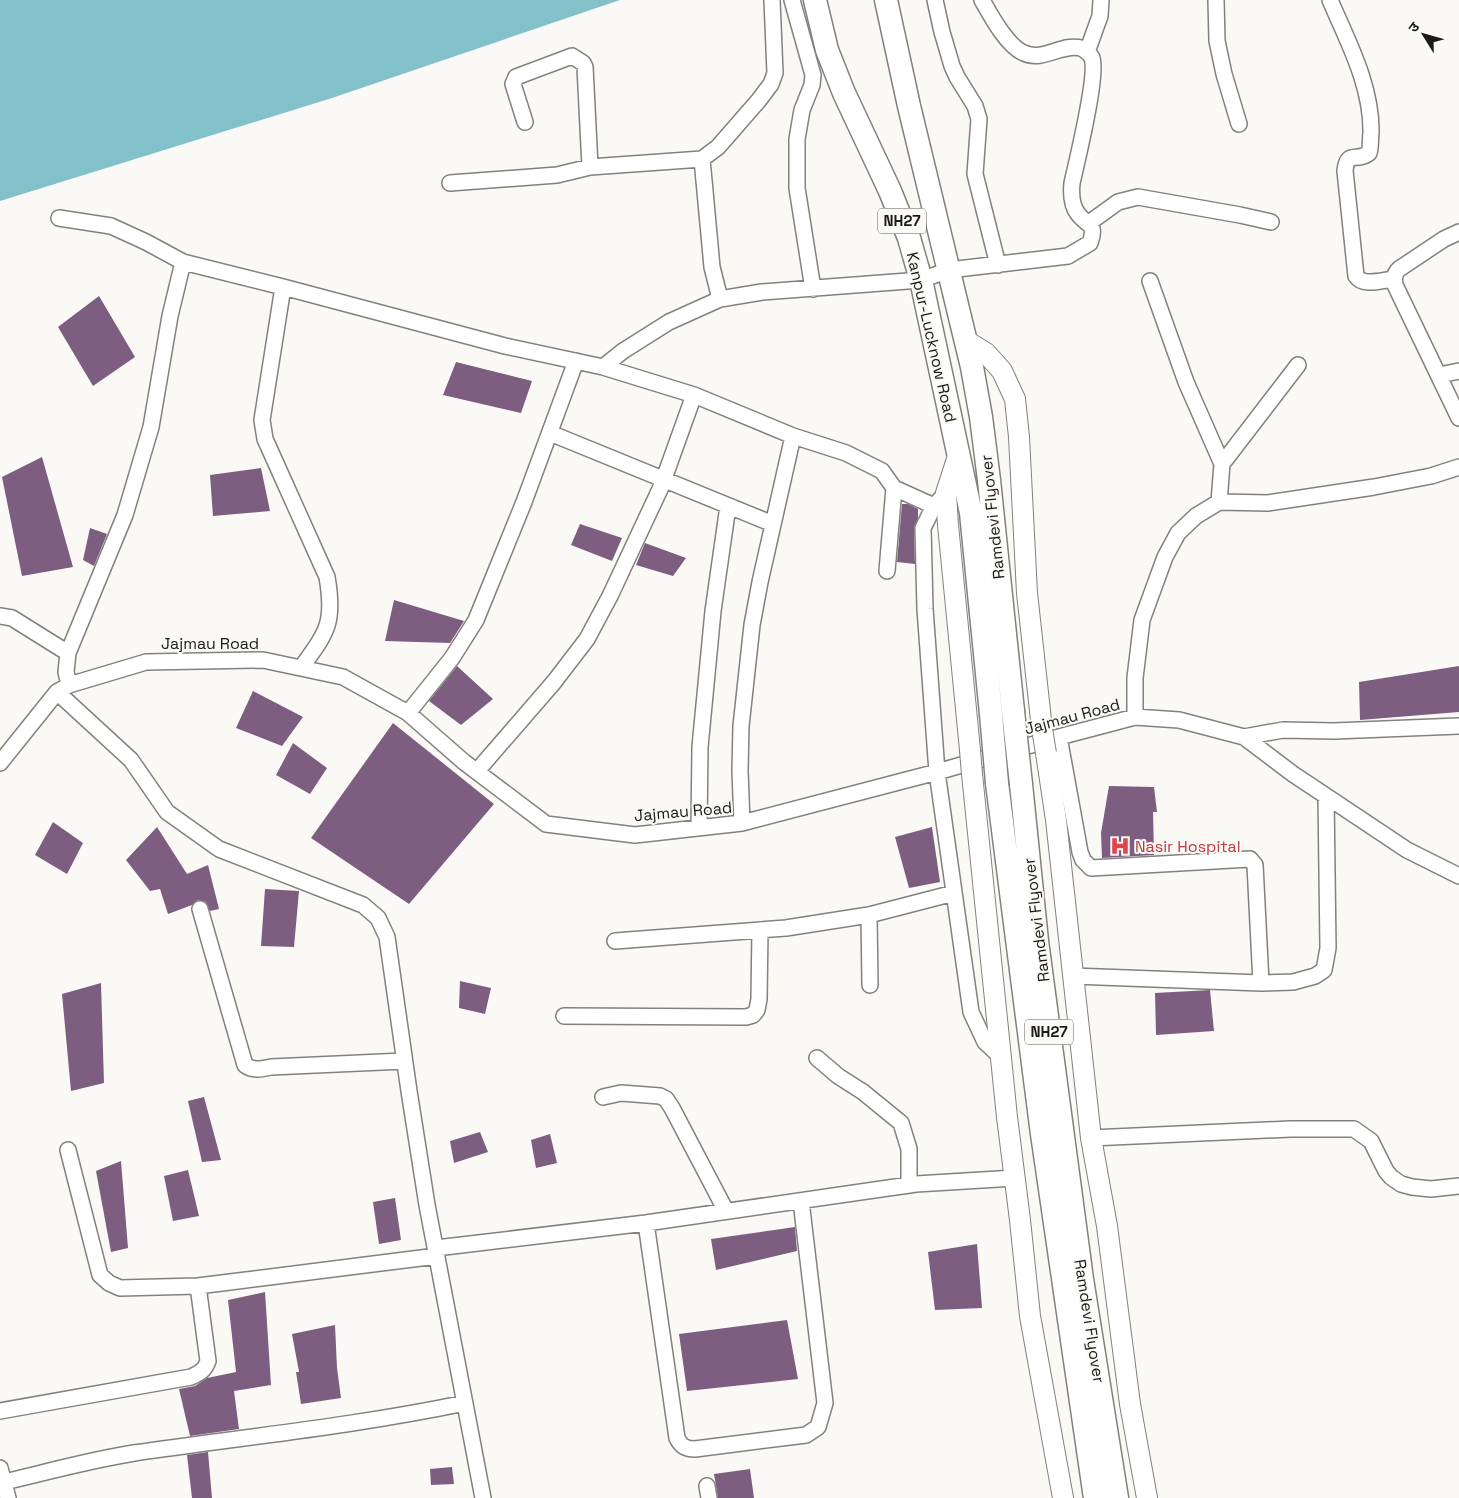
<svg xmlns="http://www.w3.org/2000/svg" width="1459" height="1498" viewBox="0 0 1459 1498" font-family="'Space Grotesk','Noto Sans Devanagari',sans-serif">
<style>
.water{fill:#83c1ca}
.building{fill:#7d5e80}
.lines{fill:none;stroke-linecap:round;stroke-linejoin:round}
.minor-casing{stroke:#83817d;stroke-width:18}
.major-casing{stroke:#83817d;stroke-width:22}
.highway-casing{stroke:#83817d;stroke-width:25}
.minor{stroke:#fff;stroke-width:15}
.major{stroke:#fff;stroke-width:20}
.highway{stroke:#fff;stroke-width:22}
.major-bridge-casing{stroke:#83817d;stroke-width:22;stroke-linecap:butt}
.highway-bridge-casing{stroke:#83817d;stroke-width:25;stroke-linecap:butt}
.major-bridge{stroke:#fff;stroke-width:20}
.highway-bridge{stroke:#fff;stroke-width:22}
.labels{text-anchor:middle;stroke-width:4;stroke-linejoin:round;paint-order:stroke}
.shield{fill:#fbf9f5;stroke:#5e5d5a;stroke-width:1}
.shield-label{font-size:15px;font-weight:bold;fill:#1b1a18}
.street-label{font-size:16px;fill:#1b1a18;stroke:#fbf9f5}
.health-label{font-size:16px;fill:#be3a42;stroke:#fbf9f5;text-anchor:start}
</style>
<rect width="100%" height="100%" fill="#fbf9f5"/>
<path class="water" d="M0 0H620L332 98 0 201Z"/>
<path class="building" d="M99 296 135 357 93 386 58 327Z
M456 362 532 381 521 413 443 395Z
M42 457 73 567 22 576 2 477Z
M261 468 270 511 213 516 210 475Z
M902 504H908L918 509V518L914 528 915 564 897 562Z
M580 524 622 538 612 561 571 545Z
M90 528 107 534 94 566 83 560Z
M645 543 686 558 673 576 636 565Z
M394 600 464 621 450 643 385 641Z
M457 666 493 699 461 725 429 701Z
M1459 666V712L1360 720 1359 682Z
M253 691 303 717 282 746 236 728Z
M393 723 494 804 409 904 311 838Z
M293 743 327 768 310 794 276 775Z
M1109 786 1154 787 1157 812H1153L1154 855 1102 858 1101 833Z
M53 822 83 843 67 874 35 855Z
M157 827 187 874 208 865 219 909 210 911 206 902 198 900 192 905 168 914 160 889 150 891 126 860Z
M932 827 940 882 909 888 895 837Z
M265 889 299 891 294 947 261 946Z
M460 981 491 988 485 1014 459 1008Z
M101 983 104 1083 71 1091 62 994Z
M1210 990 1214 1031 1156 1035 1155 993Z
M204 1097 221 1160 202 1162 188 1101Z
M480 1132 488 1152 454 1163 450 1141Z
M550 1134 557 1163 536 1168 531 1140Z
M121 1161 128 1248 111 1252 96 1171Z
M188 1170 199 1216 173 1221 164 1176Z
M395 1198 401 1240 379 1244 373 1202Z
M795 1227 797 1251 716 1270 711 1239Z
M977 1244 982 1308 935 1310 928 1252Z
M265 1292 271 1385 234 1391 239 1429 190 1436 179 1389 195 1386 207 1378 236 1372 228 1300Z
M787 1320 798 1379 687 1391 679 1334Z
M335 1325 337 1368 341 1398 301 1404 296 1372H299L292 1334Z
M208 1452 212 1498H192L187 1455Z
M452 1467 454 1484 431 1485 430 1469Z
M750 1469 754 1498H718L714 1474Z"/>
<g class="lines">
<defs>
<path id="minor" d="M792 0 813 75 812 85 802 110 797 139V188L813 289
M935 0 942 32 952 66 957 77 975 106 979 119 975 174 998 265
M1216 0 1217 41 1224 74 1239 124
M1330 0C1348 42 1372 86 1371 133 1370 140 1371 147 1369 153 1357 163 1347 149 1345 171L1356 276C1363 287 1382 280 1394 279
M1087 52 1100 16 1101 0
M525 122 513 84 516 77 572 56 583 63 585 67 590 167
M702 159 712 267 720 299
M450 183 557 175 590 167 702 159 718 147 759 100 771 84 775 73 772 0
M59 218 111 226 146 242 183 262 283 287 505 346 603 367 694 395 793 436 846 453 882 471 894 488 887 571
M1089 223 1118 202 1138 197 1240 215 1271 222
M1459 232 1444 239 1399 269C1394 273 1394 279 1395 285L1459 418
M1150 281 1186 382 1222 464 1219 502
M283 287 262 420 265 439 327 577C335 623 327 632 301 668
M603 367 623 351 669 322 720 299 762 292 921 280 949 270 1068 256 1090 243C1097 222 1088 227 1078 214 1071 205 1071 193 1072 183 1077 161 1098 75 1092 58 1090 54 1085 50 1081 48 1062 43 1043 62 1024 53 1007 46 991 16 982 0
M1439 375 1459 371
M550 433 773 524
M1222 464 1298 365
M894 488 934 506
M946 493 934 506 923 528 925 609 937 772 971 1012 985 1042 1001 1057
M0 616 12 618 68 653
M69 685 66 672 68 653 125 515 151 427 170 316 183 262
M57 692 131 760 167 812 219 849 363 905 378 918 387 937 409 1091 427 1205 483 1498
M408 713 452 658 476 620 524 502 576 361
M1135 717V678L1142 620 1165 557 1178 533 1196 516 1219 502 1268 503 1374 487 1431 476 1459 467
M1059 737 1080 852 1083 860 1091 868 1250 859 1255 865 1261 983
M1244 737 1283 730 1334 731 1459 726
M0 763 57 692 69 685 146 662 263 660 343 677 408 713 464 762 546 824 635 835 742 823 937 772 1059 737 1135 717 1179 720 1244 737 1293 774 1407 850 1459 876
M477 771 554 682 587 639 610 596 661 487 694 395
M742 823 740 771 741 726 752 625 760 582 793 436
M699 828 700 747 713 611 728 506
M200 909 245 1065C253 1071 261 1069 271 1067L404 1061
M869 915 870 985
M615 941 786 928 869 915 954 893
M1073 976 1261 983 1293 982 1315 976 1324 970 1328 948 1326 796
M564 1016 746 1017 753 1015 757 1010 759 999 760 930
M817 1058 838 1076 863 1092 901 1123 909 1149V1185
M603 1097 621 1093 660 1096 666 1099 672 1108 726 1211
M1091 1138 1290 1129H1354L1371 1141 1386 1171 1391 1177 1401 1184 1412 1187 1431 1189 1459 1186
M68 1150 100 1275 109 1283 120 1288 198 1286
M646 1223 677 1438C681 1446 685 1449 695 1449L806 1435 818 1427 825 1403 801 1201
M436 1248 646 1223 916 1184 1015 1178
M0 1411 191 1377C200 1373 205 1370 208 1361L198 1286 437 1256
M0 1468 8 1498
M4 1482C47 1472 90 1460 134 1453 244 1437 355 1426 465 1403
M707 1486 709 1498"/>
<path id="major" d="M965 340 986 353 1002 371 1015 399 1019 437 1027 593 1042 729
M959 453 946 493 948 525 970 750
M1046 753 1056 820 1091 1138 1107 1226 1130 1404 1147 1498
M972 774 1007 1117 1020 1220 1030 1316 1063 1498"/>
<path id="highway" d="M815 0 827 50 844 93 890 191 909 238 921 280 971 513 991 714
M886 0 909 106 972 367 981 417 989 480 1013 711
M997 783 1042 1134 1095 1498
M1021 784 1037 941 1082 1279 1117 1498"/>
</defs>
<use href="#minor" class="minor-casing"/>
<use href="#major" class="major-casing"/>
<use href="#highway" class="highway-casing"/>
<use href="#minor" class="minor"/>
<use href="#major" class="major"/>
<use href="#highway" class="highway"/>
<defs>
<path id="major-bridge" d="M1042 729 1046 753
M970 750 972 774"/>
<path id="highway-bridge" d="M1013 711 1021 784
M991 714 997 783"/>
</defs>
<use href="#major-bridge" class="major-bridge-casing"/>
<use href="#highway-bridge" class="highway-bridge-casing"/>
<use href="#major-bridge" class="major-bridge"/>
<use href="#highway-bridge" class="highway-bridge"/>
</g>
<defs>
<symbol id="hospital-bare" viewBox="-9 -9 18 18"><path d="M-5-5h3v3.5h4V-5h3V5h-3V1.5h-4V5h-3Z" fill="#e0444e" stroke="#fbf9f5" stroke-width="2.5" paint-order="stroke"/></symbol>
</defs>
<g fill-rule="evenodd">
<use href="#hospital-bare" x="1106" y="832" width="28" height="28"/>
</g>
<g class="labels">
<g class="shield">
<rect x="878" y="208.5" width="48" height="25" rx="4"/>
<rect x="1025" y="1019.5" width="48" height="25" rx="4"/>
</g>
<g class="shield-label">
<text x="902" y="226">NH27</text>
<text x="1049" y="1037">NH27</text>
</g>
<g class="street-label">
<text transform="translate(932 337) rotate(77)" y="6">Kanpur-Lucknow Road</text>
<text transform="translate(992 517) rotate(-96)" y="6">Ramdevi Flyover</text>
<text x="210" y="649">Jajmau Road</text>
<text transform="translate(1072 716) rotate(-15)" y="6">Jajmau Road</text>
<text transform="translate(683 811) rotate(-5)" y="6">Jajmau Road</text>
<text transform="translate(1036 920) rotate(-97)" y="6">Ramdevi Flyover</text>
<text transform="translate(1090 1321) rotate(81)" y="6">Ramdevi Flyover</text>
</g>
<g class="health-label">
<text x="1135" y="852">Nasir Hospital</text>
</g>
</g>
<g transform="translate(1424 35) rotate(307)" stroke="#fbf9f5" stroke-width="4" paint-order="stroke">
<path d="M0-4L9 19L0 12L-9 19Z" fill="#1b1a18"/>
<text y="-8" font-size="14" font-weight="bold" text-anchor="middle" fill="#1b1a18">उ</text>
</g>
</svg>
